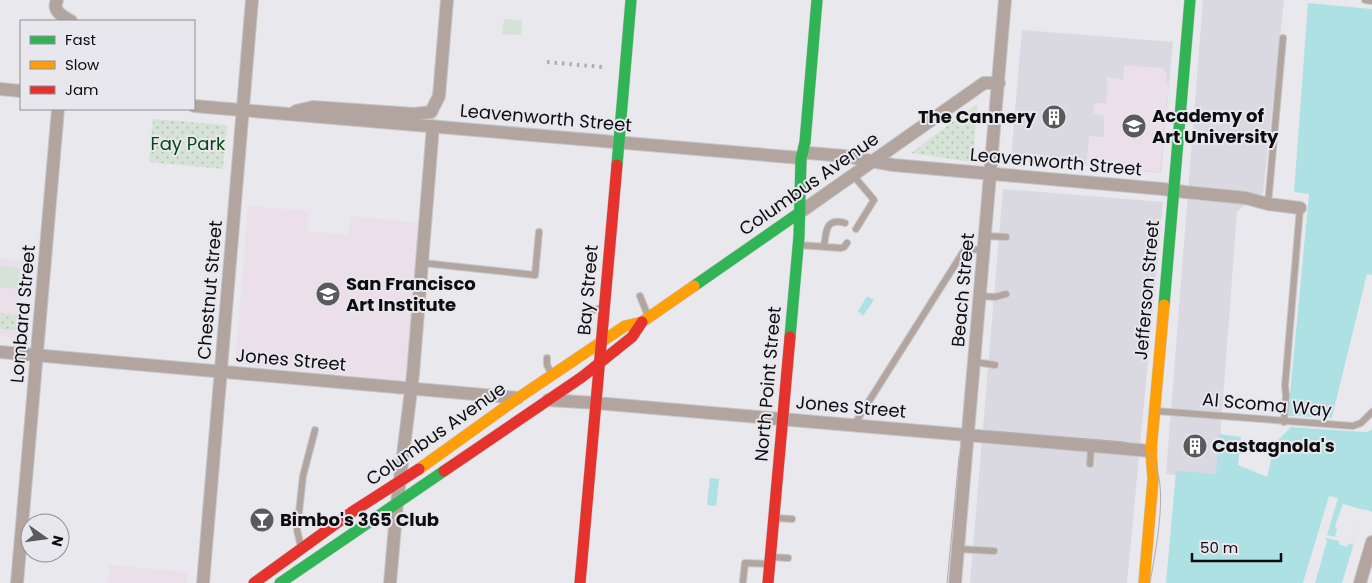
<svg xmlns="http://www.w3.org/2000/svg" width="1372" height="583" viewBox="0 0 1372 583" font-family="Poppins,sans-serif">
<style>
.built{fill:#dad8e1}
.education{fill:#ebdfe9}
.green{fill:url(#green-dots)}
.pitch{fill:#d5e2d6}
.water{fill:#aee1e4}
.pier{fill:#e9e8ec}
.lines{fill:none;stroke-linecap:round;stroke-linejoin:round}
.lane-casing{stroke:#c6c6c8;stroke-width:8}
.street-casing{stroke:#c6c6c8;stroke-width:14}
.fast-casing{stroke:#c6c6c8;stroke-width:12}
.slow-casing{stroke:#c6c6c8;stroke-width:12}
.jam-casing{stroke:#c6c6c8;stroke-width:12}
.lane{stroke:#b2a5a0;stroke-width:6}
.street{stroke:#b2a5a0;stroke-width:12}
.fast{stroke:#30b455;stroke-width:11}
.slow{stroke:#ff9f0a;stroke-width:11}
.jam{stroke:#e5322d;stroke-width:11}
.tram{stroke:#b2acac;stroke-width:1}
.rail{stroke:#b2acac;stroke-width:4;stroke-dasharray:2.5 5;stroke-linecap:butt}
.labels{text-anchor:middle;stroke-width:4;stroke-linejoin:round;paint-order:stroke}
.poi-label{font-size:18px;font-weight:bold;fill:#0d0c0e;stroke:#e8e7ed;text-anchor:start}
.street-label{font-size:18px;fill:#0d0c0e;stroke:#e8e7ed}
.park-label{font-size:18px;fill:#094713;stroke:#e8e7ed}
</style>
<defs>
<pattern id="green-dots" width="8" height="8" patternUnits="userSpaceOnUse" patternTransform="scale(1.25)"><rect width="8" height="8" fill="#d5e2d6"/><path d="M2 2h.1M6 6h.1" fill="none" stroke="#b6c1b6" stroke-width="1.8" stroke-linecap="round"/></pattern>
</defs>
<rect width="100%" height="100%" fill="#e9e8ec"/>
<path class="built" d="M1203 0H1284L1263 193 1237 211 1217 480 1166 474Z
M1022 30 1173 42 1161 173 1011 158Z
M1003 189 1163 202 1127 583H970Z"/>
<path class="education" d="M1124 65 1163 68 1167 73 1166 82H1169L1160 172 1086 165 1089 136 1104 137V116L1093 113 1094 103H1107V77L1123 80Z
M248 206 308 211 307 231 348 235 351 216 422 223 408 381 245 365 237 360 236 354Z
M0 258 24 261 17 338 0 336Z
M109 565 188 572 187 583H108Z"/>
<path class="green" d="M977 104 973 162 911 153Z
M153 119 227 125 223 169 149 162Z
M0 313 17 315 16 330 0 329Z"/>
<path class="pitch" d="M504 19 522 20 521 35 502 34Z
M0 266 20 268 18 289 0 287Z"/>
<path class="water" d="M1308 3 1372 9V275H1367L1332 418 1288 416 1309 194 1294 192Z
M867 296 874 300 863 316 858 311Z
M1291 427 1367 432 1372 429V512L1364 509 1342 583H1166L1176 471 1216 474 1219 434 1241 437 1238 465 1267 477 1275 443Z
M710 478 719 479 716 506 707 505Z"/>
<path class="pier" d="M1367 274 1372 275V278L1369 277 1334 420 1288 419V416L1332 418Z
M1290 424 1366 430 1372 426V429L1367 432 1291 427Z
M1329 496 1338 498 1327 535 1335 537 1337 528 1335 527 1336 523 1343 504 1364 510 1353 545 1349 543 1347 547 1339 544V541L1326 538V540L1327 541 1315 583H1303Z"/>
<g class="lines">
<defs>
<path id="lane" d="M1365 0 1372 1
M853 175 874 200 856 229
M1268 204 1283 38
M986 236 1006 237
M799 245 841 248 844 247 847 243
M824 247C826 233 825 217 845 223
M423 263 535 275 539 232
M640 296 648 316
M980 296 995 297 1006 294
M584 313 601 308
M547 358V365L551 373
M975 362 995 365
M1156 411 1353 426 1361 423 1372 412
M1284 422 1286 395 1285 386 1300 208
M854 425 965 249 985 250
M1090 464 1091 446
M775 518 792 519
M301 547 297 530 303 476 315 430
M958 549 994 551
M771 557 788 558
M743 581 745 563 768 564"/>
<path id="street" d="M57 0C52 11 62 16 71 21
M0 89 21 91
M194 106 801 158
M296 111 313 107 414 114 431 112 439 96 447 0
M809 153 845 156 893 165 1163 189 1185 192 1246 198 1268 204 1300 208
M799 213 984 83H999
M0 352 518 398
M548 400 596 403 1151 451
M17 583 58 109
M203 583 252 0
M390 583 397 503 413 374 433 126
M955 583 1005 0
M1360 583 1372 542"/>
<path id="fast" d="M617 165 631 0
M694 286 799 213
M1164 305 1190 0
M790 337 799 236 801 159 805 142 817 0
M280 583 444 471"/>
<path id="slow" d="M419 469 518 398 625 326 642 322 694 286
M1144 583 1153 479 1151 451 1164 305"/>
<path id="jam" d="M444 471 582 377 632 337 642 322
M254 583 352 512 419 469
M580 583 617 165
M768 583 790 337"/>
</defs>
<use href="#lane" class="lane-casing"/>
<use href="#street" class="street-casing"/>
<use href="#fast" class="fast-casing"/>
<use href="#slow" class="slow-casing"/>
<use href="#jam" class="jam-casing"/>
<use href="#lane" class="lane"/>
<use href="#street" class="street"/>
<use href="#fast" class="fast"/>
<use href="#slow" class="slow"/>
<use href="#jam" class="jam"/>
<path class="tram" d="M947 583 959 457C965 443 974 435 989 431L1125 442C1137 447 1148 453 1155 465 1168 492 1155 553 1150 583"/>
<path class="rail" d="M547 62 602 67"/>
</g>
<defs>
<symbol id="building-disc" viewBox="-11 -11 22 22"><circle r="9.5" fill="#5a595c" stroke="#e8e7ed"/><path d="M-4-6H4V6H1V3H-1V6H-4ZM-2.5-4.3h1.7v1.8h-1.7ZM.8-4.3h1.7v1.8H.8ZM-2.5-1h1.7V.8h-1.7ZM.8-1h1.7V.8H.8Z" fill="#fff"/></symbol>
<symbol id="university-disc" viewBox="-11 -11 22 22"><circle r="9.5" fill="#5a595c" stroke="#e8e7ed"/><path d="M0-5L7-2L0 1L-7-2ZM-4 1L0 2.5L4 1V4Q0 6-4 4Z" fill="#fff"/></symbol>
<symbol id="bar-disc" viewBox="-11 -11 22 22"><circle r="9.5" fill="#5a595c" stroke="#e8e7ed"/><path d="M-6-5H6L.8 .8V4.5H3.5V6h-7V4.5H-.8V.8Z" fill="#fff"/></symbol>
</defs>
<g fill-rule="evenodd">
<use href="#building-disc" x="1040" y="103" width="28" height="28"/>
<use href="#university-disc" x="1120" y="112" width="28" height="28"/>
<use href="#university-disc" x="314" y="280" width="28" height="28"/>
<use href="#building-disc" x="1181" y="432" width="28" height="28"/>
<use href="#bar-disc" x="248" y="506" width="28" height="28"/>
</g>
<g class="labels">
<g class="poi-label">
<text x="1152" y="122">Academy of<tspan x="1152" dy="21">Art University</tspan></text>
<text x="1036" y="123" text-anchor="end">The Cannery</text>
<text x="346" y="290">San Francisco<tspan x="346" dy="21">Art Institute</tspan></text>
<text x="1212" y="452">Castagnola's</text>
<text x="280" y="526">Bimbo's 365 Club</text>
</g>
<g class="street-label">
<text transform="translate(546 118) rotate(5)" y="6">Leavenworth Street</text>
<text transform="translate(1056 162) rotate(5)" y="6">Leavenworth Street</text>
<text transform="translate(809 184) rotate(-35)" y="6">Columbus Avenue</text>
<text transform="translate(210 290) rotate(-85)" y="6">Chestnut Street</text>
<text transform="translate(588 290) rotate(-85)" y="6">Bay Street</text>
<text transform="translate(963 290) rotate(-85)" y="6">Beach Street</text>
<text transform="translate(1147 290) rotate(-85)" y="6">Jefferson Street</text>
<text transform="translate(23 314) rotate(-85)" y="6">Lombard Street</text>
<text transform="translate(291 360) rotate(5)" y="6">Jones Street</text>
<text transform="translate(768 384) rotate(-85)" y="6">North Point Street</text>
<text transform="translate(1267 405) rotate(5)" y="6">Al Scoma Way</text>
<text transform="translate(851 407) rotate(5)" y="6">Jones Street</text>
<text transform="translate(436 434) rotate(-35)" y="6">Columbus Avenue</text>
</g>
<g class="park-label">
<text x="188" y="150">Fay Park</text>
</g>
</g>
<rect x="20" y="20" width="175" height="90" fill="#e8e7ed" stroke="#908f94"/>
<rect x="30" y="36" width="25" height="8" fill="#30b455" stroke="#908f94"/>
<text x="65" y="45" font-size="15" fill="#0d0c0e">Fast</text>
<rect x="30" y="61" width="25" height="8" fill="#ff9f0a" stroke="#908f94"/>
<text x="65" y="70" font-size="15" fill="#0d0c0e">Slow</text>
<rect x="30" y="86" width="25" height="8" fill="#e5322d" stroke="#908f94"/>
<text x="65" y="95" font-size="15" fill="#0d0c0e">Jam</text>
<g transform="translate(45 538) rotate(104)"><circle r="24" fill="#e8e7ed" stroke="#908f94"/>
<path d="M0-4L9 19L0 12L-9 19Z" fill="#5a595c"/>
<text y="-8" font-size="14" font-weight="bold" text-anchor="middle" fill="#0d0c0e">N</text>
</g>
<path d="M1192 553v8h89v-8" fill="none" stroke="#0d0c0e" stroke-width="2.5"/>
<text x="1200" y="553" font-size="15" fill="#0d0c0e" stroke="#e8e7ed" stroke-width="4" paint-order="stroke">50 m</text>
</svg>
